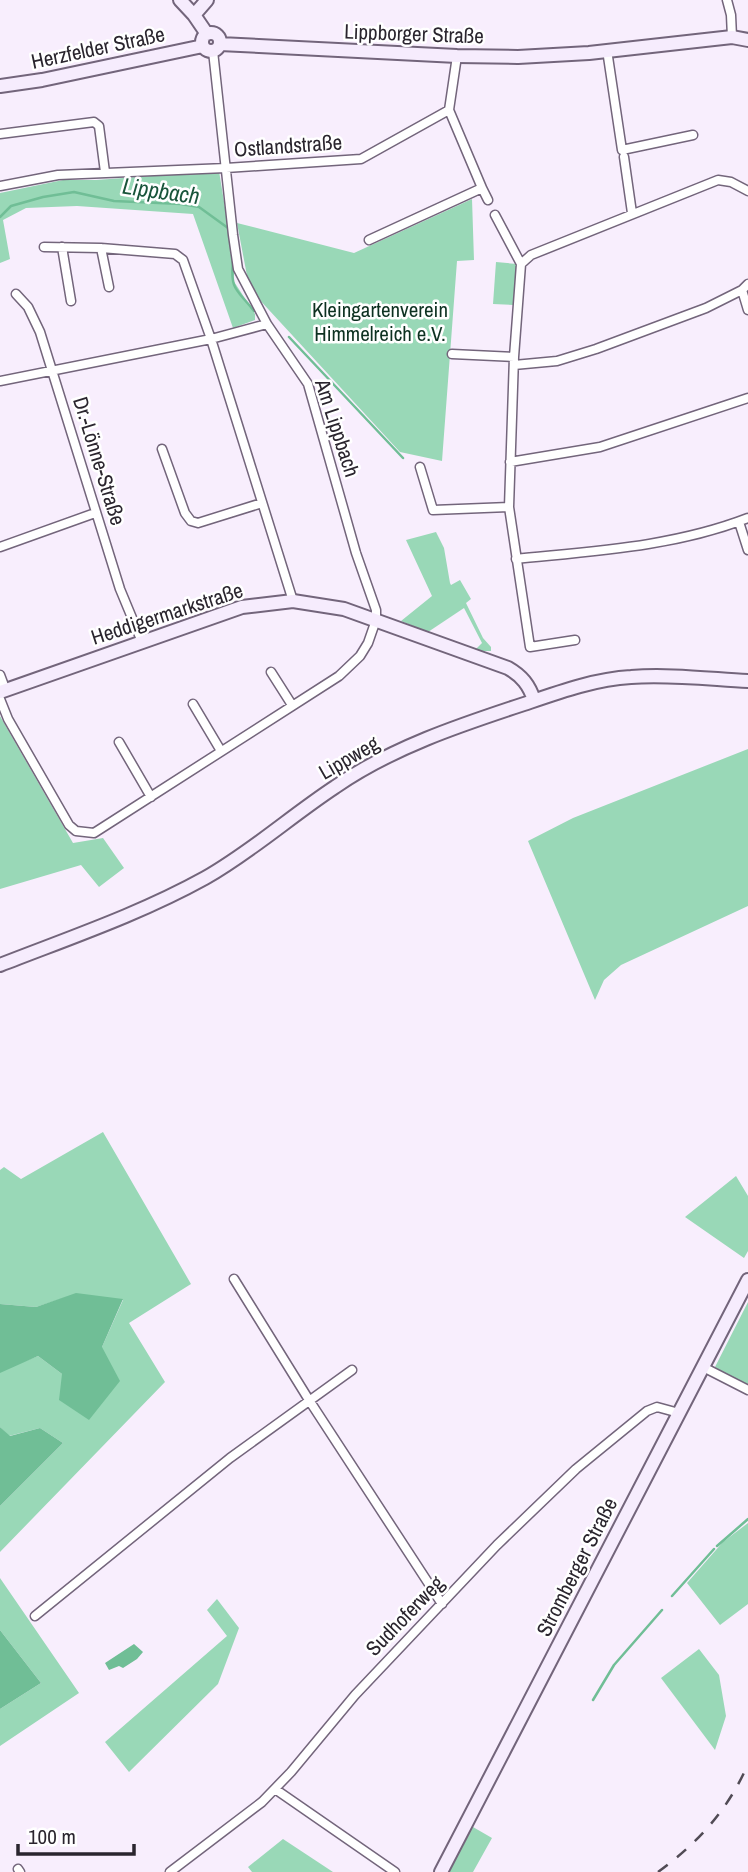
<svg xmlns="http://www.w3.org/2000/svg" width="748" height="1872" viewBox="0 0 748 1872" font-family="'Archivo Narrow',sans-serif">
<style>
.green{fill:#99d8b7}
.water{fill:#70be96}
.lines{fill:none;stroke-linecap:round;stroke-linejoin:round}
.stream{stroke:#70be96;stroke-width:2.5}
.street-casing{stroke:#73657b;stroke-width:11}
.secondary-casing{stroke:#73657b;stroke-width:16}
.street{stroke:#fff;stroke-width:8}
.secondary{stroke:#f6ecfd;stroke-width:12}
.rail{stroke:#514b55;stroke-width:2.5;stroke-dasharray:12 12;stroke-linecap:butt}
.labels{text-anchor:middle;stroke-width:5;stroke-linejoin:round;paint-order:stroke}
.street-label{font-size:21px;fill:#2a252e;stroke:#fff}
.park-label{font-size:21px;fill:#0d3121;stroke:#fff}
.water-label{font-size:23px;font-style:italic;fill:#18543a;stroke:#fff}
</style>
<rect width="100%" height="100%" fill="#f8eefd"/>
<path class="green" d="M219 171 235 269 233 280 255 314V320L233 328 193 214 77 206 26 208 3 220 10 259 0 263V193L63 180H96Z
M472 199 474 260 457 261 442 461 400 452 257 297 248 281 237 223 354 253Z
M496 262 517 264 514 305 493 304Z
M436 532 444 548 450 583 451 585 460 580 471 599 466 603 483 638 491 647V651H474L482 643 464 608 428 632 401 621 432 596 406 540Z
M0 716 73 843 103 838 124 868 99 887 81 865 0 889Z
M748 749V906L621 965 604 980 595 1000 528 841 573 818Z
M103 1132 191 1284 129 1323 165 1382 0 1552V1506L63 1443 40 1428 9 1436 0 1427V1371L38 1356 62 1374 102 1347 123 1300 76 1294 36 1307 0 1304V1170L4 1167 21 1179Z
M736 1176 748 1196V1251L744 1258 685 1217Z
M748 1302V1388L715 1367Z
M748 1523V1604L720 1625 687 1583 723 1542Z
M0 1578 79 1693 0 1746V1709L41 1683 0 1630Z
M217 1599 239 1628 218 1684 129 1772 105 1742 227 1636 207 1610Z
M699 1649 719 1675 726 1716 715 1750 661 1678Z
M473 1827 492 1838 473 1872H449Z
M283 1839 333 1872H252L248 1867Z"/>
<path class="water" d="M76 1293 123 1299 102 1347 120 1381 89 1420 59 1400 62 1374 38 1356 0 1373V1304L36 1307Z
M0 1427 10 1436 40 1428 63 1443 0 1506Z
M0 1630 41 1683 0 1709Z
M134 1644 143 1652 137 1659 123 1668 119 1666 109 1670 105 1663Z"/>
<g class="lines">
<path class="stream" d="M0 217 11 206 43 197 74 192 114 201 181 204 199 207 228 228 229 234
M233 261C230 291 237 289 254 311
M289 337 403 458
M717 1546 748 1519
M672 1596 714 1549
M593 1700 614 1665 662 1610"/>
<defs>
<path id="street" d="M727 0 731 15 732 37
M607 50 622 150 693 135
M0 134 94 122 99 126 105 172
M624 157 632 213
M0 186 58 175 226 168 361 159 449 110 457 56
M482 188 488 200
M495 215 521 264 514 357 509 507 530 647 575 640
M369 240 482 188 449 110
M44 247 101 248 175 254 183 260 211 339 293 601
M62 247 71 301
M101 248 109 287
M521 264 531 255 718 180 731 182 748 191
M742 290 748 310
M16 294 28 307 40 332 120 589 142 642
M452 354 514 357
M514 365 557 361 596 349 706 308 742 290 748 284
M0 381 211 339 267 324
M162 449 185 513 191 521 198 523 262 503
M510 462 600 447 748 398
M420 467 433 510 509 507
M739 522 748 550
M0 547 95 513
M516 559C594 551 673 547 748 518
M271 672 292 705
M0 675 6 691
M0 699 8 719 69 825 76 831 94 833 339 676 360 656 368 643 376 620V610L356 553 308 384 267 324 238 269 233 235 213 51
M193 704 221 751
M119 742 151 797
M234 1279 309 1400 442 1604
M703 1367 748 1390
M35 1616 230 1458 352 1370
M275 1789 395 1872
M18 1869 20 1872
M170 1872 262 1802 291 1772 355 1695 497 1545 576 1469 647 1411 657 1407 679 1413"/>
<path id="secondary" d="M180 0 194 15 207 34
M194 15 207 0
M202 42a9 9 0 1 1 18 0a9 9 0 1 1-18 0Z
M220 44 457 56 518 57 589 53 732 37 748 40
M0 86 42 80 203 46
M0 692 242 607 293 601 344 609 508 668C522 676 529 685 534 700
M0 965C69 938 140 914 205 878 251 852 291 816 335 787 391 748 460 725 524 704 559 692 595 679 631 677 669 674 710 679 748 681
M441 1872 748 1280"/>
</defs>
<use href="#street" class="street-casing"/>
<use href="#secondary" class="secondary-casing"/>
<use href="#street" class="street"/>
<use href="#secondary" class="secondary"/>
<path class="rail" d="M658 1872C698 1843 728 1810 748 1764"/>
</g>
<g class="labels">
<g class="street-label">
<text transform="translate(414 34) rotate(2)" y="7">Lippborger Straße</text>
<text transform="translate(98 48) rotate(-12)" y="7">Herzfelder Straße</text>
<text transform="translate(288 146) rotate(-4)" y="7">Ostlandstraße</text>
<text transform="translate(337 428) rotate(72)" y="7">Am Lippbach</text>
<text transform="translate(99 461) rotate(73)" y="7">Dr.-Lönne-Straße</text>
<text transform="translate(167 614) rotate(-18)" y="7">Heddigermarkstraße</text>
<text transform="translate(349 758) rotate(-30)" y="7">Lippweg</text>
<text transform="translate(577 1567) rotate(-63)" y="7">Stromberger Straße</text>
<text transform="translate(405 1616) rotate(-46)" y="7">Sudhoferweg</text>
</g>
<g class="park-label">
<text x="380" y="317">Kleingartenverein<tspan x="380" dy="24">Himmelreich e.V.</tspan></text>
</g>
<g class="water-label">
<text transform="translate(161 191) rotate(8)" y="8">Lippbach</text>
</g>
</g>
<path d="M18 1844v10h116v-10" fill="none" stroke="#2a252e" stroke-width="3.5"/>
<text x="28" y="1844" font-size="21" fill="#2a252e" stroke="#ffffff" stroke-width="5" paint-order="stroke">100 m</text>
</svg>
